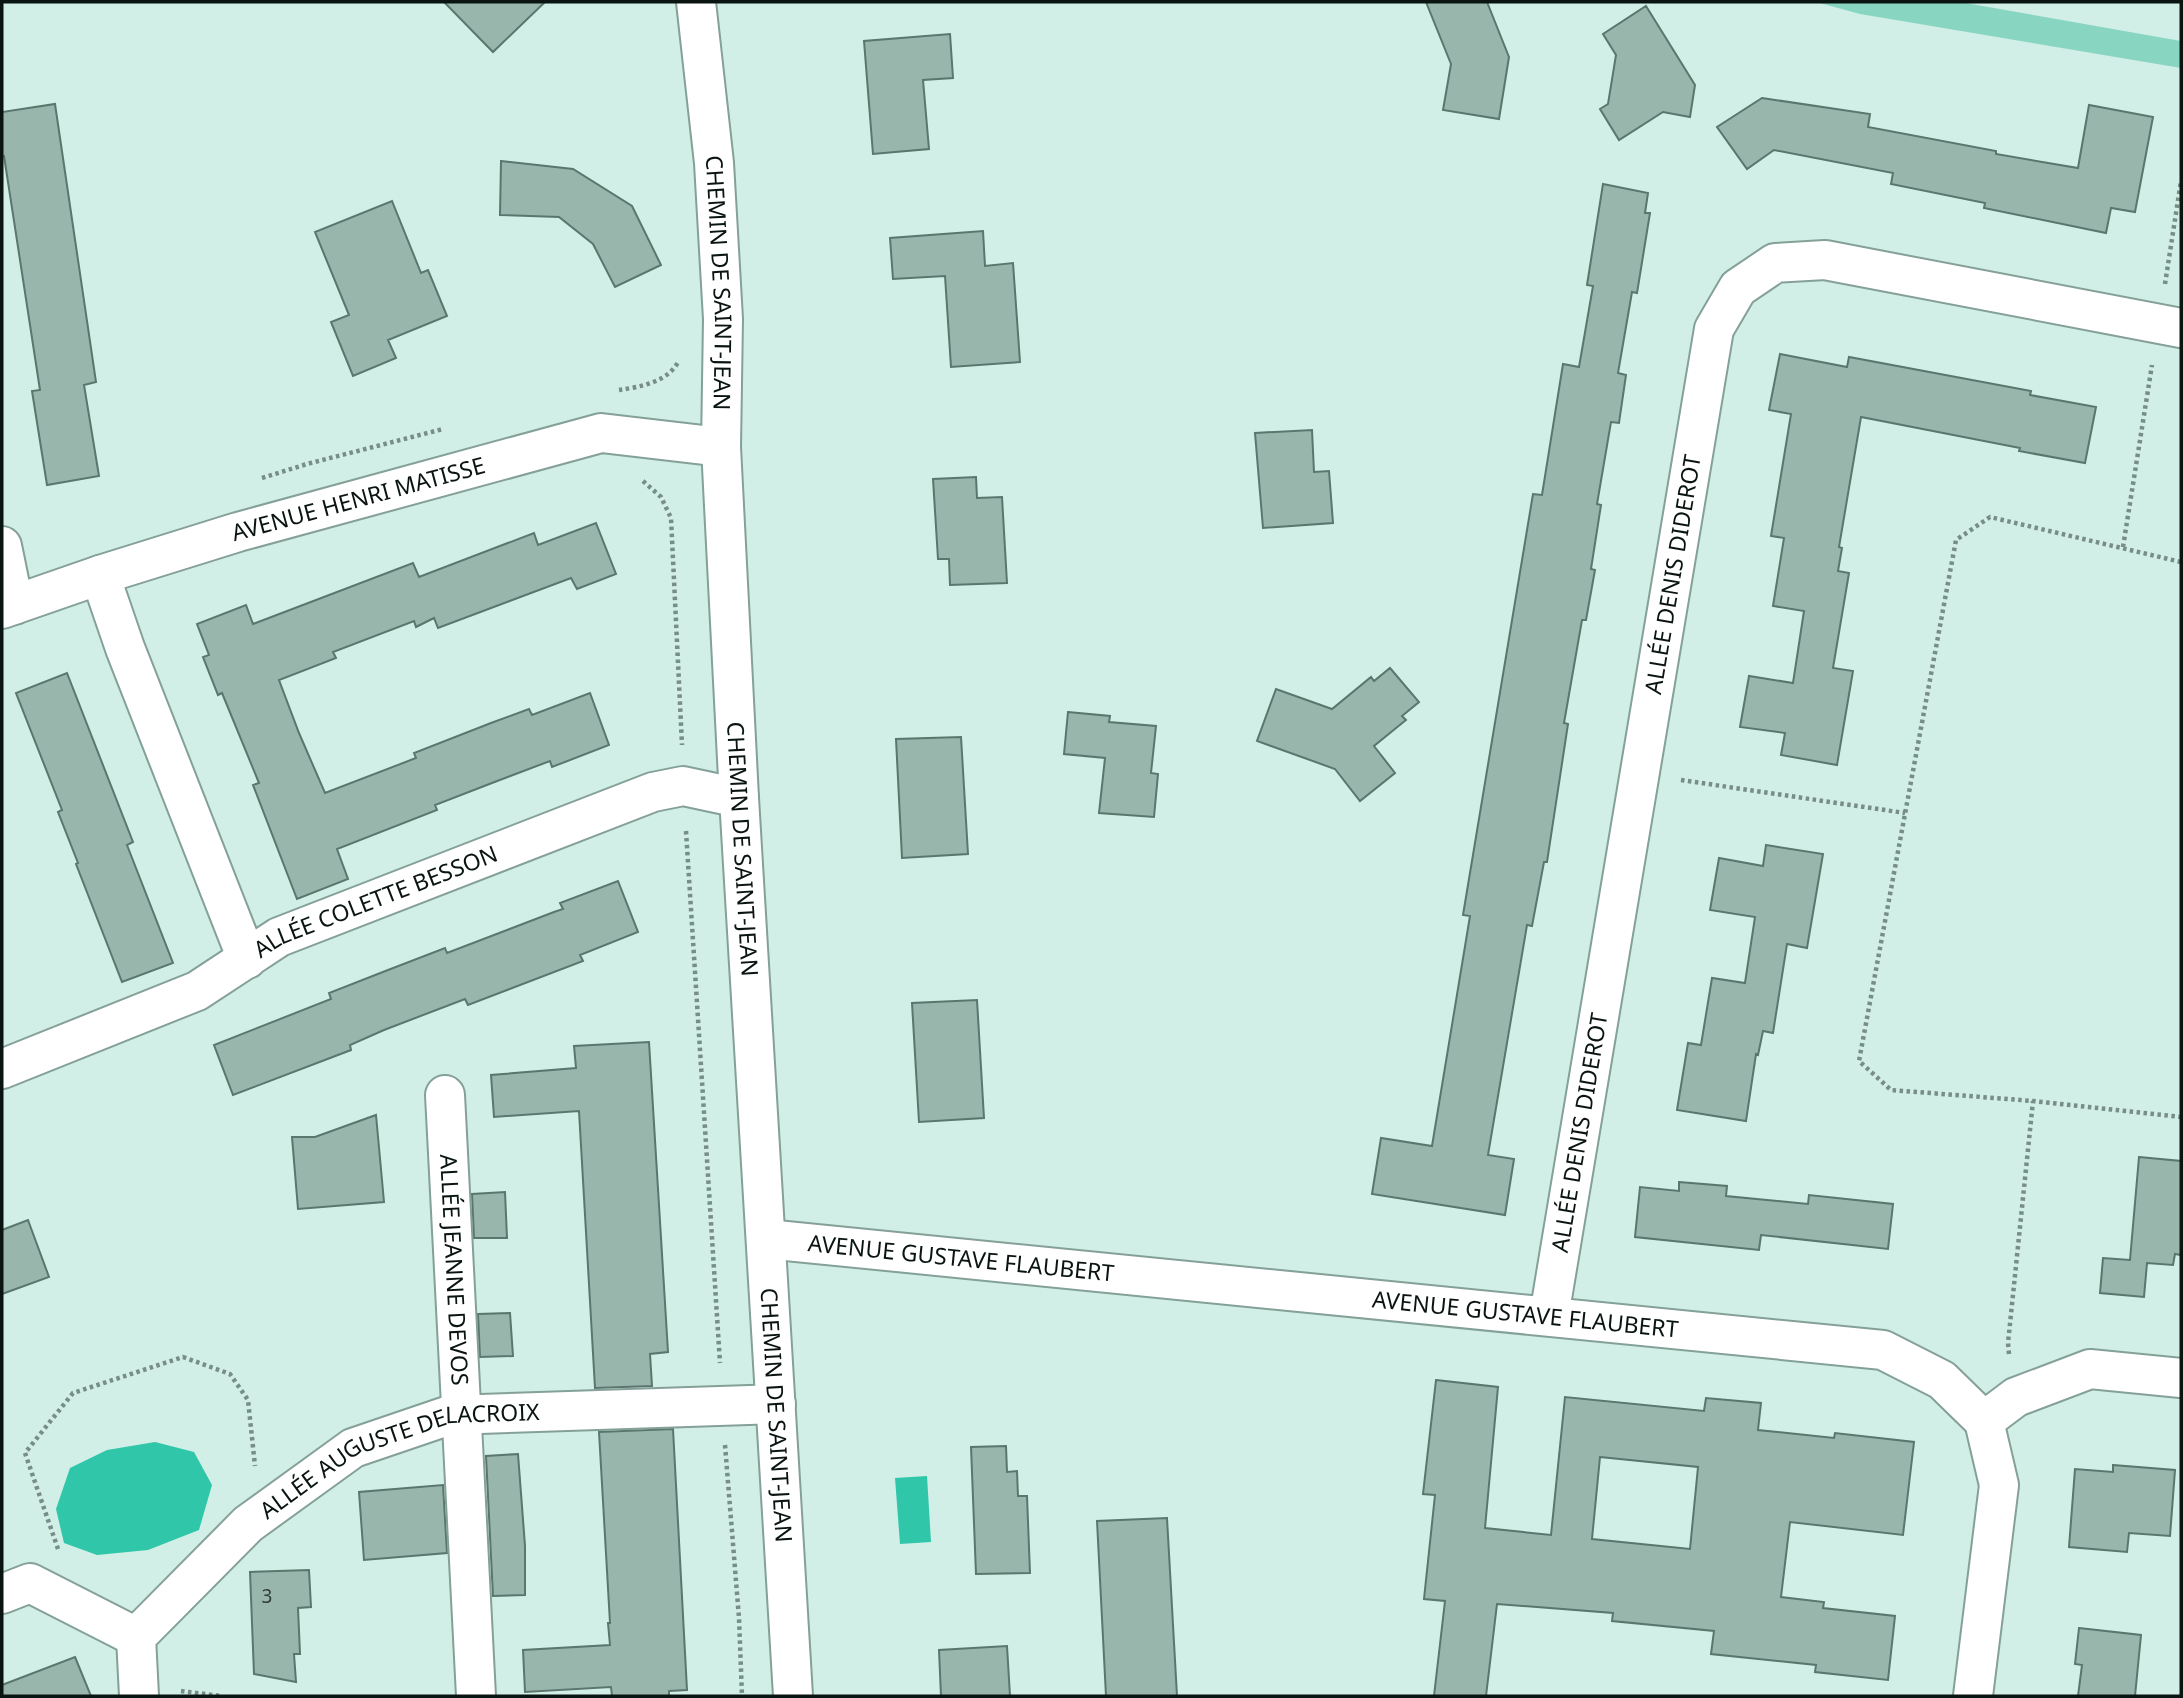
<svg xmlns="http://www.w3.org/2000/svg" width="2183" height="1698" viewBox="0 0 2183 1698" font-family="'Noto Sans',sans-serif">
<style>
.green{fill:#88d6c2}
.water{fill:#30c6a9}
.building{fill:#99b6ad;stroke:#5a766e;stroke-width:2;fill-rule:evenodd}
.lines{fill:none;stroke-linecap:round;stroke-linejoin:round}
.minor-casing{stroke:#84a098;stroke-width:42}
.path{stroke:#778d86;stroke-width:4.5;stroke-dasharray:3.5 3.5;stroke-linecap:butt}
.minor{stroke:#fff;stroke-width:38}
.labels{text-anchor:middle;stroke-width:6;stroke-linejoin:round;paint-order:stroke}
.number-label{font-size:19px;fill:#2e3d39}
.street-label{font-size:23px;fill:#0a1512;stroke:#fff}
</style>
<rect width="100%" height="100%" fill="#d1efe6"/>
<path class="green" d="M1816 2H1960L2181 41V68L1860 14Z"/>
<path class="water" d="M155 1442 194 1452 212 1485 199 1530 148 1550 97 1555 64 1543 56 1509 70 1468 107 1450Z
M927 1476 931 1542 900 1544 895 1478Z"/>
<path class="building" d="M444 2H545L493 52Z
M1426 2H1487L1509 57 1499 119 1443 110 1451 64Z
M1646 6 1695 85 1690 117 1663 112 1619 140 1600 109 1608 104 1616 55 1603 34Z
M950 34 953 78 923 80 929 149 873 154 864 41Z
M1762 98 1870 114 1868 127 1996 151V154L2078 168 2089 105 2153 117 2135 212 2111 208 2106 233 1984 208 1985 203 1891 184 1893 173 1774 150 1747 169 1717 127Z
M55 104 96 382 84 385 99 476 47 485 32 391 40 390 4 156H2V112Z
M501 161 573 169 632 206 661 265 615 287 593 244 559 217 500 215Z
M1603 184 1648 193 1645 213H1650L1637 293 1632 292 1618 373 1626 375 1619 423 1611 422 1597 504 1601 505 1591 569 1595 570 1586 620H1582L1564 723 1568 724 1547 862H1544L1532 926 1527 925 1488 1155 1514 1159 1505 1215 1372 1194 1381 1138 1432 1146 1470 916 1463 915 1533 494 1542 495 1563 364 1579 367 1593 286 1587 285Z
M392 201 421 273 428 270 447 316 388 340 396 358 353 376 331 322 349 315 315 232Z
M983 231 985 266 1013 263 1020 362 951 367 945 276 893 279 890 238Z
M1780 354 1847 367 1849 357 2031 391 2030 395 2096 407 2085 463 2019 451 2020 448 1861 417 1839 547 1842 548 1838 571 1849 573 1833 668 1853 671 1837 765 1781 755 1785 733 1740 727 1749 676 1793 683 1804 611 1773 606 1784 538 1771 536 1791 414 1769 410Z
M1312 430 1314 472 1329 471 1333 523 1263 528 1255 433Z
M976 477 977 498 1002 497 1007 583 950 585 949 559H938L933 479Z
M596 523 616 574 577 589 571 578 438 628 434 618 416 627 414 621 333 652 336 658 279 680 299 733 325 793 416 758 414 753 491 723 529 709 532 715 590 693 609 745 552 767 550 761 492 783 435 805 437 810 337 849 348 879 297 899 253 785 259 783 222 693 218 695 203 657 209 655 197 624 246 605 253 624 413 563 419 577 534 533 538 545Z
M1390 668 1419 702 1402 716 1406 720 1374 746 1395 773 1360 801 1335 769 1257 741 1276 689 1332 709 1371 677 1374 681Z
M67 673 133 842 127 845 173 963 122 982 76 864 78 863 58 812 62 810 16 693Z
M1068 712 1110 716 1109 722 1156 726 1151 773 1158 774 1154 817 1099 813 1105 758 1064 754Z
M961 737 968 854 902 858 896 739Z
M1766 845 1823 854 1807 948 1787 944 1773 1033 1763 1031 1758 1055 1756 1054 1746 1121 1677 1110 1688 1043 1701 1045 1712 978 1745 983 1755 917 1710 910 1719 858 1763 866Z
M618 881 638 932 580 955 583 961 468 1005 465 999 384 1030 350 1045 351 1050 233 1095 214 1045 331 999 329 993 388 970 445 948 447 953 554 912 563 909 560 903Z
M977 1000 984 1118 919 1122 912 1003Z
M649 1042 668 1352 650 1354 652 1386 595 1388 579 1111 494 1117 491 1075 576 1068 574 1046Z
M376 1115 384 1202 298 1209 292 1137H315Z
M2139 1157 2181 1161V1255L2175 1254 2173 1265 2147 1263 2144 1297 2100 1293 2103 1258 2130 1260Z
M1679 1182 1727 1186 1726 1196 1808 1204 1809 1195 1893 1204 1888 1249 1761 1235 1759 1250 1635 1237 1640 1187 1679 1191Z
M505 1192 507 1238H474L472 1194Z
M28 1220 49 1277 2 1294V1230Z
M510 1313 513 1356 480 1357 478 1314Z
M1436 1380 1498 1387 1485 1528 1551 1535 1565 1397 1704 1411 1706 1398 1761 1403 1758 1430 1834 1438 1835 1433 1914 1442 1903 1535 1790 1522 1781 1597 1824 1602 1823 1608 1895 1616 1888 1680 1815 1672 1816 1665 1711 1654 1714 1631 1612 1621 1613 1613 1497 1604 1486 1696H1434L1445 1601 1424 1599 1435 1495 1423 1494ZM1600 1457 1698 1467 1690 1549 1592 1539Z
M673 1429 687 1690 669 1691V1696H612L611 1687 525 1692 523 1650 610 1645 608 1623H610L599 1432Z
M1006 1446 1007 1472 1017 1471 1018 1496H1027L1030 1573 976 1574 971 1447Z
M518 1454 525 1546V1595L493 1596 486 1456Z
M2113 1465 2175 1470 2170 1536 2129 1533 2127 1552 2069 1547 2075 1469 2113 1472Z
M443 1485 447 1553 364 1560 359 1492Z
M1167 1518 1177 1696H1106L1097 1521Z
M309 1570 311 1607 298 1608 300 1654H294L296 1682 254 1674 250 1572Z
M2079 1628 2141 1635 2135 1696H2078L2082 1665 2075 1664Z
M1007 1646 1010 1696H941L939 1650Z
M75 1657 91 1696H2V1685Z"/>
<g class="lines">
<defs>
<g id="minor">
<path id="s1" d="M696 2 714 163 723 319 721 447 739 798 793 1696"/>
<path d="M2 546 14 605"/>
<path d="M100 575 125 648 247 959"/>
<path id="s2" d="M2 609 100 575 238 532 601 433 721 447"/>
<path id="s3" d="M2 1069 197 991 279 937 653 792 683 786 739 798"/>
<path id="s4" d="M445 1095 476 1696"/>
<path id="s5" d="M766 1239 1883 1350 1942 1380 1984 1421 1999 1485 1973 1696"/>
<path id="s6" d="M1549 1316 1714 329 1738 288 1775 263 1825 260 2181 328"/>
<path d="M1984 1421 2016 1397 2090 1369 2181 1378"/>
<path d="M2 1594 30 1583 136 1637"/>
<path id="s7" d="M139 1696 136 1637 248 1524 353 1448 450 1415 776 1404"/>
</g>
</defs>
<use href="#minor" class="minor-casing"/>
<path class="path" d="M2165 284 2181 181
M619 390C639 387 668 382 678 362
M262 478 307 464 443 429
M643 481 661 497 671 518 682 745
M2123 547 2152 365
M2181 562 1990 517 1956 540 1859 1061 1891 1090 2033 1101 2181 1117
M1681 780 1905 813
M686 831 720 1363
M2009 1354 2008 1343 2033 1101
M725 1445 739 1618 742 1696
M58 1549 25 1453 73 1393 183 1357 230 1374 248 1400 255 1466
M181 1691 221 1696"/>
<use href="#minor" class="minor"/>
</g>
<g class="labels">
<g class="number-label">
<text x="267" y="1603">3</text>
</g>
<g class="street-label">
<text dy="8" stroke="none"><textPath href="#s1" startOffset="282">CHEMIN DE SAINT-JEAN</textPath></text>
<text dy="8" stroke="none"><textPath href="#s2" startOffset="373">AVENUE HENRI MATISSE</textPath></text>
<text dy="8" stroke="none"><textPath href="#s6" startOffset="752">ALLÉE DENIS DIDEROT</textPath></text>
<text dy="8" stroke="none"><textPath href="#s1" startOffset="849">CHEMIN DE SAINT-JEAN</textPath></text>
<text dy="8" stroke="none"><textPath href="#s3" startOffset="411">ALLÉE COLETTE BESSON</textPath></text>
<text dy="8" stroke="none"><textPath href="#s6" startOffset="186">ALLÉE DENIS DIDEROT</textPath></text>
<text dy="8" stroke="none"><textPath href="#s5" startOffset="196">AVENUE GUSTAVE FLAUBERT</textPath></text>
<text dy="8" stroke="none"><textPath href="#s4" startOffset="175">ALLÉE JEANNE DEVOS</textPath></text>
<text dy="8" stroke="none"><textPath href="#s5" startOffset="763">AVENUE GUSTAVE FLAUBERT</textPath></text>
<text dy="8" stroke="none"><textPath href="#s1" startOffset="1416">CHEMIN DE SAINT-JEAN</textPath></text>
<text dy="8" stroke="none"><textPath href="#s7" startOffset="388">ALLÉE AUGUSTE DELACROIX</textPath></text>
</g>
</g>
<rect width="2183" height="1698" fill="none" stroke="#0a1512" stroke-width="7"/>
</svg>
